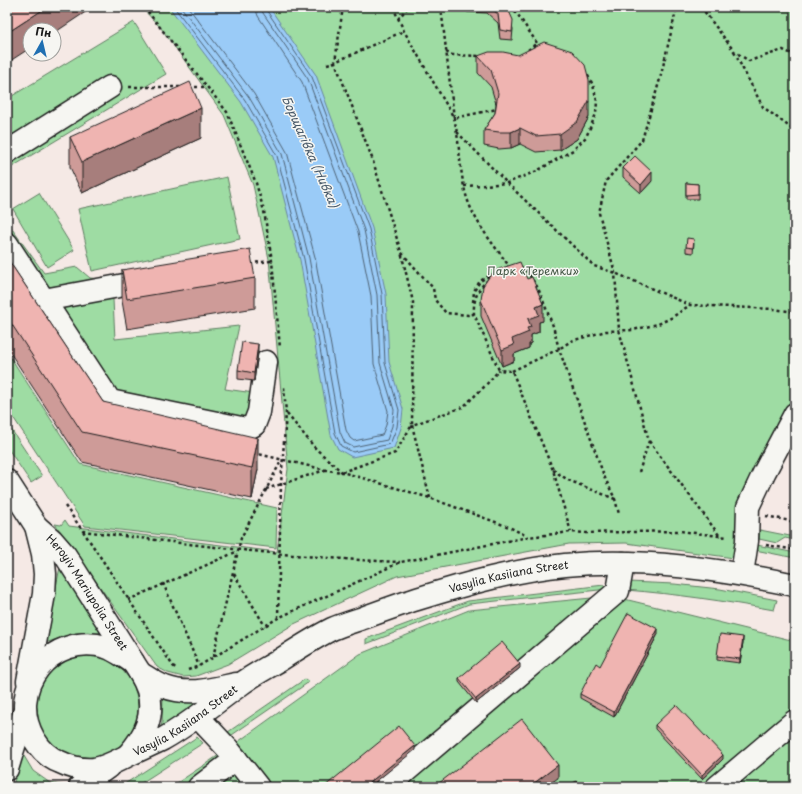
<svg xmlns="http://www.w3.org/2000/svg" width="802" height="794" viewBox="0 0 802 794" font-family="'Playpen Sans',sans-serif">
<style>
.green{fill:#9edca3;stroke:#5d7c60}
.water{fill:#9acbf7;stroke:#68859f}
.lines{fill:none;stroke-linecap:round;stroke-linejoin:round}
.shore{stroke:#4e6274;stroke-width:1}
.minor-casing{stroke:#1c1c1c;stroke-width:25}
.path{stroke:#1c1c1c;stroke-width:2.5;stroke-dasharray:3 3;stroke-linecap:butt}
.minor{stroke:#f6f6f2;stroke-width:22}
.wall{fill:#ce9b98;stroke:#1c1c1c}
.shaded-wall{fill:#a77e7c;stroke:#1c1c1c}
.building{fill:#efb4b1;stroke:#1c1c1c}
.labels{text-anchor:middle;stroke-width:3;stroke-linejoin:round;paint-order:stroke}
.park-label{font-size:11px;fill:#435644;stroke:#f6f6f2}
.street-label{font-size:11px;fill:#1c1c1c;stroke:#f6f6f2}
.water-label{font-size:12px;font-style:italic;fill:#485969;stroke:#f6f6f2}
</style>
<rect width="100%" height="100%" fill="#f5e9e5"/>
<filter id="ink" filterUnits="userSpaceOnUse"><feTurbulence type="fractalNoise" baseFrequency=".025" numOctaves="2"/><feDisplacementMap in="SourceGraphic" scale="8" xChannelSelector="R" yChannelSelector="G"/><feConvolveMatrix kernelMatrix="1 2 1 2 8 2 1 2 1" color-interpolation-filters="sRGB"/></filter>
<g filter="url(#ink)">
<path class="green" d="M141 7H793L795 9V399L760 468 741 559 626 543 569 544 397 576 294 624 228 664 196 676 183 677 168 673 157 667 55 524 61 525 65 520 69 526 277 552 288 469 269 259 253 185 224 115 161 28Z
M134 22 166 74 7 170V99Z
M227 177 240 239 92 271 78 209Z
M39 193 74 250 47 267 13 209Z
M7 222 44 273 77 267 90 278 112 280 115 339 239 326 225 389 254 393 257 462 112 424 7 267Z
M7 352 80 464 277 508 276 548 85 526 7 408Z
M7 423 42 476 31 483 7 447Z
M760 530 795 537V540L785 538 777 543 759 539Z
M757 545 795 553V558L755 550Z
M60 567H61L104 633H76L45 643Z
M628 582 674 584 720 589 777 600 774 610C724 601 676 594 626 590Z
M604 585 608 589 469 604 366 644V639L468 601Z
M612 596 795 641V787H171L228 749 360 654 469 610Z
M36 707a51 51 0 1 1 102 0a51 51 0 1 1-102 0Z
M305 679 309 682 229 737 228 732Z
M163 698 202 701 157 736 162 723Z
M197 737 203 743 135 787H120Z
M21 751 33 771 50 783 71 787H13Z"/>
<path class="water" d="M169 7H269L316 75 372 228 386 294 389 362 403 409 401 428 394 448 352 457 338 449 331 435 300 260 273 157 241 102Z"/>
<g class="lines">
<path class="shore" d="M174 7 245 100 277 156 304 259 335 433 341 446 353 452 390 444 397 427 399 410 385 363 382 294 369 229 312 77 267 11 266 7
M181 7 249 97 282 154 309 258 340 432 345 443 353 447 387 440 392 426 394 410 380 363 377 295 364 230 308 79 263 13 261 7
M188 7 254 94 287 152 315 257 346 430 350 438 354 441 382 435 386 425 388 411 374 364 371 296 358 232 302 82 258 16 255 7"/>
<defs>
<g id="minor">
<path d="M7 152 110 87"/>
<path d="M7 244 110 401 246 429 254 425 259 412 266 362"/>
<path d="M44 300 151 280"/>
<path id="s1" d="M7 481 36 526 52 540 65 555 140 673C143 678 146 684 148 690 155 716 145 736 128 755"/>
<path d="M742 574 747 541 748 507 764 473 795 414"/>
<path id="s2" d="M133 662C124 657 115 650 106 647 51 631 5 689 34 739 40 749 49 758 60 762 70 767 82 770 94 769 108 767 118 760 131 754 141 749 153 744 163 739 191 723 215 703 241 684 253 675 267 668 280 660 297 649 314 638 332 629 341 625 351 622 360 619 379 612 398 605 417 599 465 584 515 570 565 565 642 558 720 569 795 585"/>
<path d="M140 673C148 678 156 684 165 687 189 696 212 689 236 684"/>
<path d="M28 681 44 594 45 574 43 554 36 526"/>
<path d="M198 717 228 749 258 787"/>
<path d="M7 769 25 710"/>
<path d="M80 787 108 767"/>
<path d="M199 787 236 759"/>
<path d="M387 787 618 591 623 563"/>
<path d="M717 787 795 721"/>
</g>
</defs>
<use href="#minor" class="minor-casing"/>
<path class="path" d="M144 7 227 112 256 183 264 211 272 261 280 348
M343 7 335 62 372 158 401 252 433 288 435 300 446 313 468 315 474 314
M393 7 404 31 454 118C460 142 459 167 465 191 472 220 492 242 509 266L508 269
M441 7 454 118 497 109
M510 7 518 15 537 43 541 45
M701 7 734 51 749 61 783 50 794 55 795 57
M398 19 408 7
M528 50 537 43
M446 52 452 55 480 56
M734 52 763 107 795 131
M327 64 335 62 404 31
M129 87H182
M189 87H206
M457 132 507 183 594 266 615 273 690 305 773 309 795 312
M464 186 485 185 507 183 537 171 573 150 586 137 596 114 597 101 593 85 587 74
M250 263 272 261
M520 268 526 270 538 288 553 326 559 349 604 476 615 499 619 514
M488 280C477 289 473 301 474 314L499 370 512 371 553 470 571 532
M473 302 474 291 480 281 508 266
M512 371 559 349 571 341 606 331 633 330 658 324 671 318 690 305
M287 414 316 449 342 472 430 498 509 527 527 536
M649 441 719 535
M254 453 326 470 342 472 395 453 412 425 413 302 401 252
M553 470 568 480 615 499
M639 472 649 441 619 330 615 273 599 213 606 181 642 140 660 79 677 7
M266 489 325 470
M430 498 412 425 463 407 485 386 499 370
M65 506 83 531C188 544 294 558 400 562
M766 516 795 522
M83 531 173 666 177 669
M766 545 795 550
M234 574 265 626
M163 583 199 666
M128 600 238 551
M278 618 281 484 286 413 284 387
M213 657 241 538 281 461
M188 670 199 666 278 618 401 562 528 537 571 532 585 533 680 531 727 537"/>
<use href="#minor" class="minor"/>
</g>
<path class="wall" d="M465 7H507L513 29 512 40 500 39 498 23 487 13 467 12Z
M478 56 589 117 577 139 560 150 536 152 520 144 511 148 499 149 484 146V130L495 113 496 104 491 87 478 73Z
M70 137 201 138 82 193 70 167Z
M623 168 652 181 641 193 623 177Z
M686 183 698 184V199H686Z
M694 243 693 253 686 252V247Z
M7 258 103 402 258 469 252 499 82 462 7 348Z
M122 270 255 278V308L127 329 122 301Z
M481 300 543 321 539 322V332L531 335V343L529 344V348L514 354V361L502 366 481 316Z
M258 353 254 381 238 379V370Z
M795 454V511L792 510V470Z
M658 634 614 717 580 698V694L600 666Z
M743 642 740 663 717 660V656Z
M520 668 476 703 459 682V678Z
M655 725 723 759 702 779 655 729Z"/>
<path class="shaded-wall" d="M47 7H93L54 33V30H30V48L7 63V33Z
M589 101V117L577 139 560 150V134Z
M201 108V138L82 193V162Z
M520 128V144L511 148V132Z
M652 172V181L641 193V185Z
M543 304V321L539 322V332L531 335V343L529 344V348L514 354V361L502 366V350L528 319 536 307Z
M258 344V353L254 381V373Z
M258 438V469L252 499V468Z
M658 629V634L614 717V712Z
M743 637V642L740 663V659Z
M520 664V668L476 703V699Z
M415 746V750L369 787H364Z
M723 755V759L702 779V775Z
M558 765V778L545 787H529Z"/>
<path class="building" d="M7 7H47L7 33Z
M489 7H507L508 9 513 20 512 32 500 30 498 14Z
M544 42 572 51 585 65 589 80V101L577 122 560 134 536 136 520 128 511 132H499L484 130 495 113 498 93 491 70 478 56 489 52H503L518 55Z
M190 82 201 108 82 162 70 137Z
M635 156 652 172 641 185 623 168Z
M686 183 698 184V194L686 195Z
M687 238 694 239 693 248 686 247Z
M250 249 255 278 127 299 122 270Z
M7 258 103 402 258 438 252 468 82 432 7 317Z
M520 262 527 279 532 277 543 304 536 307 539 315 528 319 531 327 527 328 529 332 512 339 514 345 502 350 481 300 483 286 489 277 499 269Z
M242 342 258 344 254 373 238 370Z
M795 454V471L792 470Z
M628 613 658 629 614 712 580 694 596 663 600 666Z
M720 634 743 637 740 659 717 656Z
M502 642 520 664 476 699 459 678Z
M676 705 723 755 702 775 655 725Z
M522 719 558 765 529 787H434Z
M399 726 415 746 364 787H324Z
M576 781 581 787H568Z"/>
</g>
<g class="labels">
<g class="park-label">
<text x="533" y="275">Парк «Теремки»</text>
</g>
<g class="street-label">
<text dy="4" stroke="none"><textPath href="#s2" startOffset="714">Vasylia Kasiiana Street</textPath></text>
<text dy="4" stroke="none"><textPath href="#s1" startOffset="138">Heroyiv Mariupolia Street</textPath></text>
<text dy="4" stroke="none"><textPath href="#s2" startOffset="356">Vasylia Kasiiana Street</textPath></text>
</g>
<g class="water-label">
<text transform="translate(310 152) rotate(66)" y="4">Борщагівка (Нивка)</text>
</g>
</g>
<rect width="802" height="794" fill="none" stroke="#f6f6f2" stroke-width="24"/>
<rect x="12" y="12" width="778" height="770" fill="none" stroke="#1c1c1c" stroke-width="1.5" filter="url(#ink)"/>
<g transform="translate(42 42) rotate(8)"><circle r="19" fill="#f6f6f2" stroke="#9f9f9c"/>
<path d="M0-3L7 15L0 10L-7 15Z" fill="#1f6fb2"/>
<text y="-6" font-size="11" font-weight="bold" text-anchor="middle" fill="#1c1c1c">Пн</text>
</g>
</svg>
